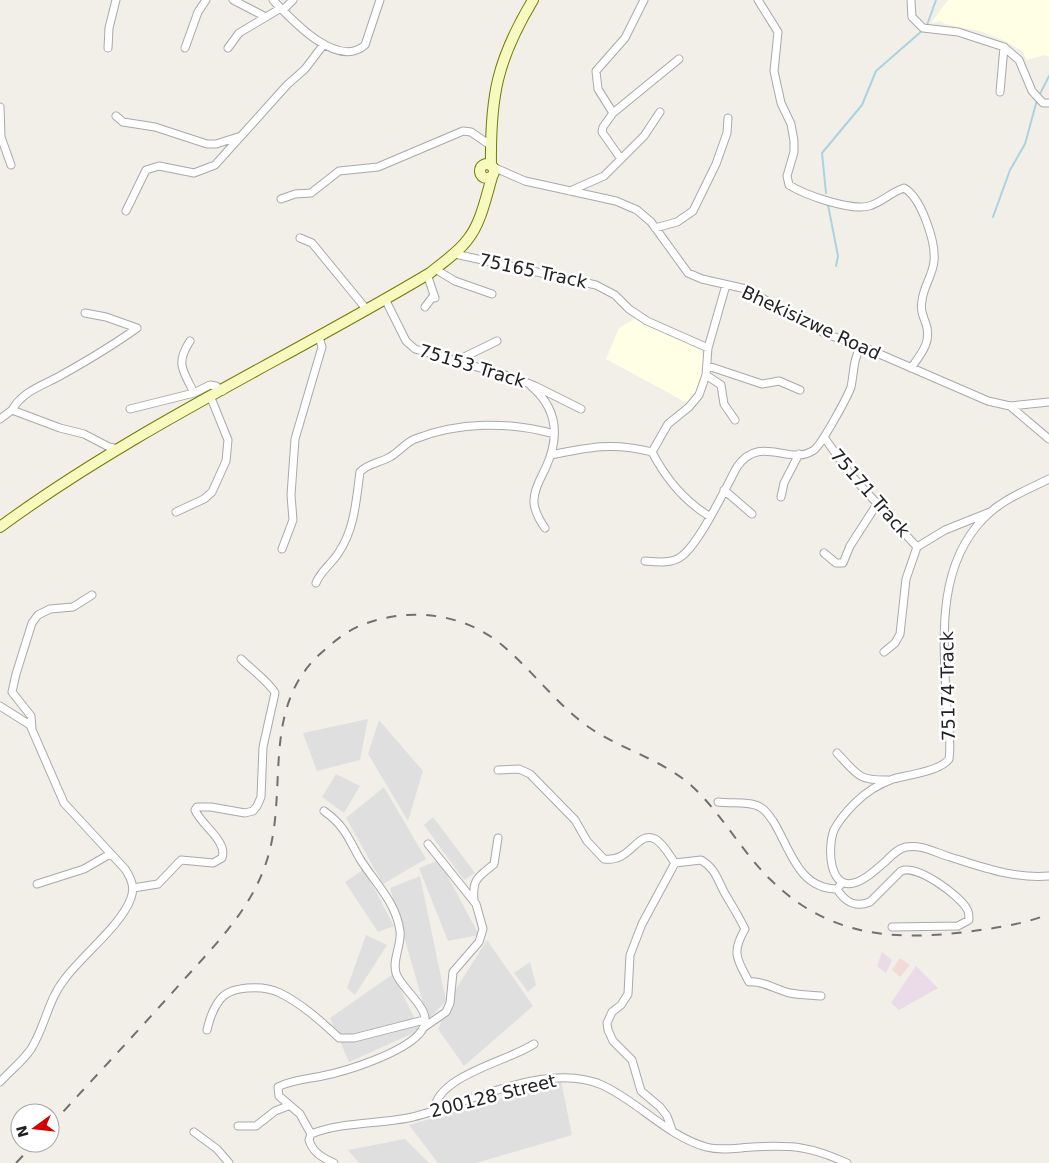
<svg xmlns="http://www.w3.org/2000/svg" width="1049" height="1163" viewBox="0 0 1049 1163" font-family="'DejaVu Sans',sans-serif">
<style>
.residential{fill:#e0dfdf}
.commercial{fill:#f2dad9}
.industrial{fill:#ebdbe8}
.education{fill:#ffffe5}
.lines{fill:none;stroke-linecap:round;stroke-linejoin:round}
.stream{stroke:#aad3df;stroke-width:2}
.street-casing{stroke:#a9a9a9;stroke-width:9}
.secondary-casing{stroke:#707d05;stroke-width:12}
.street{stroke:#fff;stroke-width:7}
.secondary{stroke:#f7fabf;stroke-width:10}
.rail{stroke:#707070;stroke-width:2;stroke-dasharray:10 10;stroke-linecap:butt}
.labels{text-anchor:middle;stroke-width:5;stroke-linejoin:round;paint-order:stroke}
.street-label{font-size:18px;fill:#222;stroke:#fff}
</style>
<rect width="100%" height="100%" fill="#f2efe9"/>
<path class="residential" d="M368 719 360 760 317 771 303 733Z
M379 720 423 771 408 821 368 754Z
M336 774 360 786 344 813 322 797Z
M384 787 426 859 383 884 346 818Z
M433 817 475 873 464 880 424 825Z
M439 860 479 935 448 941 419 868Z
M364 869 394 926 378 932 345 882Z
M420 876 446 1001 428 1020 390 888Z
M366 935 387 945 355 995 347 988Z
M487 940 533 1006 464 1066 438 1029 454 992Z
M530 962 536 985 528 992 514 973Z
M393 974 420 1030 349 1062 330 1018Z
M561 1081 572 1135 476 1163H438L409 1125Z
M405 1139 429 1163H359L348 1150Z"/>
<path class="commercial" d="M900 958 910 965 900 977 892 970Z"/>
<path class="industrial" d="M882 952 892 960 886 973 877 966Z
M916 966 938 988 899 1010 891 1003Z"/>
<path class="education" d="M948 0H1049V57L1045 55 1027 60 1022 51 1005 41 980 31 945 24 941 21 931 23Z
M636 318 701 347 706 372 696 394 689 404 606 359 619 328Z"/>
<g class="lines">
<path class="stream" d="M927 25 936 0
M1039 96 1049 76
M826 193 822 153 862 105 876 71 923 30
M828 205 838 256 836 266
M993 217 1010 170 1025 144 1037 100"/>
<defs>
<path id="street" d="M233 0 264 16
M273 0C290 18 337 70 365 45L380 0
M758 0 778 32 774 71 781 103 791 124 794 141V152L787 176 789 185C805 195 850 211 869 206 881 203 891 192 904 188 921 197 936 242 934 261 933 275 923 287 922 301 920 309 923 316 926 324 932 342 921 354 911 368
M911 0 912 17 923 28 958 32 1004 47 1019 60 1032 91 1043 103H1049
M283 10 293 0
M108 48 109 28 116 0
M185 48 198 12 206 0
M228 48 239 33 281 8
M1000 92 1004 47
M0 107 1 137 11 165
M613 113 679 59
M116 116 123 122 155 127 207 144H216L238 137
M621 159 602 132 603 127 613 113 598 89 596 71 625 38 644 0
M493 167 525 181 616 201 637 210 651 222 688 273 702 279 746 289 826 334 861 346 988 401 1010 406 1049 402
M570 191 604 176 644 136 660 112
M281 199 295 194 311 193 339 171 378 167 463 131 471 132 487 143
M126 211 146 170 159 166 194 173 215 165 287 85 305 69 324 44
M655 228 677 222 693 211 716 164 727 133 728 118
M300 238 312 243 367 310
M455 254 596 285 615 295 629 309 647 321 708 348
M435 269 455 281 492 294
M427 274 435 298
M385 299 406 341 415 349 515 378 535 386 581 409
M425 307 434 295
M190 341C175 364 183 370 194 393
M456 361 497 341
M708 366 762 384 779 381 800 390
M706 375 721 385 724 404 735 420
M531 386C557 408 560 436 546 467 541 478 533 491 534 503 535 513 540 521 545 528
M1010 406 1049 439
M130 409 194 393 210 385 216 386 223 391
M12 410C22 392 41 386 58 377 85 362 112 346 137 328L106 317 85 313
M0 419 12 410 60 428 84 434 109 447 118 449
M824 437 850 474 917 547
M652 452 668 424 689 407 699 395 706 375 708 348 726 285
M551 455C589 447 613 442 652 452 666 479 683 500 709 516
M1049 479C1027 490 1001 500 984 518 938 565 943 633 946 695 947 713 952 742 949 759 941 771 907 775 893 779 879 784 865 793 855 803 847 811 839 820 834 830 827 848 829 893 857 882 868 878 876 869 885 862 891 856 897 849 906 847 921 844 936 853 950 857 982 867 1014 879 1049 876
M724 490 752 514
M781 497 784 483 799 454
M176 512 204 499 212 492 226 461 228 440 211 398
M282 549 293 520 291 495 295 439 322 347 319 337
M824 553 836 563H843L850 546 877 504
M645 561C657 562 672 564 682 556 700 542 725 489 737 467 760 433 790 467 814 450 822 444 848 396 851 387 854 373 853 359 861 346
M316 583C321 570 332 564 339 552 355 528 356 500 360 472 368 463 380 463 390 457 399 452 405 443 415 439 458 422 509 421 554 434
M884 652 895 643 900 634 906 579 917 547 945 530 990 512
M0 706 30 725 64 803 125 869C131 878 135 887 131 898 121 926 82 955 64 980 48 1000 45 1027 31 1049 23 1061 10 1071 0 1082
M32 728 31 716 12 692 16 674 32 623 38 615 50 609 73 607 92 595
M837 753C857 774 858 781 888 780
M498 770 519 769 530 774 575 820 587 841 604 859C631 863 637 830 655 839 663 843 670 856 675 863
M718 802C731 804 749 801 760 807 766 810 769 816 773 821 790 848 798 889 837 889
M842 883 837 889C845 902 855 908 870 902L901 871C917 864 959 895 967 909 969 912 969 917 969 920L958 926 892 927
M37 884 84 869 110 854
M133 888 158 884 181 860 213 863 222 858C228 841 201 825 195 810L197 807H211L245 813 253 811 257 806 261 797 263 747 275 693C271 684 250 668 241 659
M474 900C472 878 479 877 494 864L498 838
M423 1028 446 1012 450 1003 453 972 479 942 483 929 476 904 428 844
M207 1030C209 1021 213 1009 219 1001 229 985 264 985 280 993 302 1004 321 1021 339 1038H354L424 1020
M434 1110C438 1075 509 1061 534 1044
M238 1126H256L275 1111 288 1106
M672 1130 667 1116 660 1107 641 1091 632 1060 613 1041 608 1030 607 1023 612 1012 621 1005 628 994 630 955 642 924 675 863 701 860C717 869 718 883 727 897 733 907 739 917 745 929 731 953 737 959 749 982 761 980 777 990 790 993 800 995 811 995 821 996
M194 1132 217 1149 229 1163
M311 1134 300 1114 279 1096 278 1087C291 1080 308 1079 322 1076 348 1071 402 1053 419 1034 440 1012 401 991 396 973 392 959 402 945 400 931 396 902 375 883 360 859 348 838 345 826 324 811
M334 1163C323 1158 313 1153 309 1140L311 1134C341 1122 377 1124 408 1118 465 1106 545 1060 602 1085 639 1102 667 1136 706 1147 721 1151 736 1148 752 1147 792 1145 810 1146 847 1163"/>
<path id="secondary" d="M480 171a7 7 0 1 1 14 0a7 7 0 1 1-14 0Z
M491 166C490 96 497 60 533 0
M0 527C133 429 288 358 430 273 443 262 458 253 468 239 481 223 486 197 492 177"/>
</defs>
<use href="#street" class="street-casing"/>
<use href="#secondary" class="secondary-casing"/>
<use href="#street" class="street"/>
<use href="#secondary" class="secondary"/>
<path class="rail" d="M50 1126C93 1079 137 1032 180 984 214 946 250 911 266 863 290 793 259 710 320 654 334 641 349 629 367 623 413 607 465 614 502 645 533 671 557 705 590 728 624 751 665 760 695 789 724 817 743 854 773 882 829 936 893 941 966 932 994 928 1022 925 1049 914
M16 1163 35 1143"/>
</g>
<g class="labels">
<g class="street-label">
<text transform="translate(533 271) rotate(12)" y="6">75165 Track</text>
<text transform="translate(811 323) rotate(25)" y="6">Bhekisizwe Road</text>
<text transform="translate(472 366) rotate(17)" y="6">75153 Track</text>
<text transform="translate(870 493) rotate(49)" y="6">75171 Track</text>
<text transform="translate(948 686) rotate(-91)" y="6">75174 Track</text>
<text transform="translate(493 1096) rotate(-14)" y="6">200128 Street</text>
</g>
</g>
<g transform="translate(35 1128) rotate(255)"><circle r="24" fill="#ffffff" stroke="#a7a7a7"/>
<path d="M0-4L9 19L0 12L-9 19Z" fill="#d40000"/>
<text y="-8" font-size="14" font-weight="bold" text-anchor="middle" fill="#222222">N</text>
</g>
</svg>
